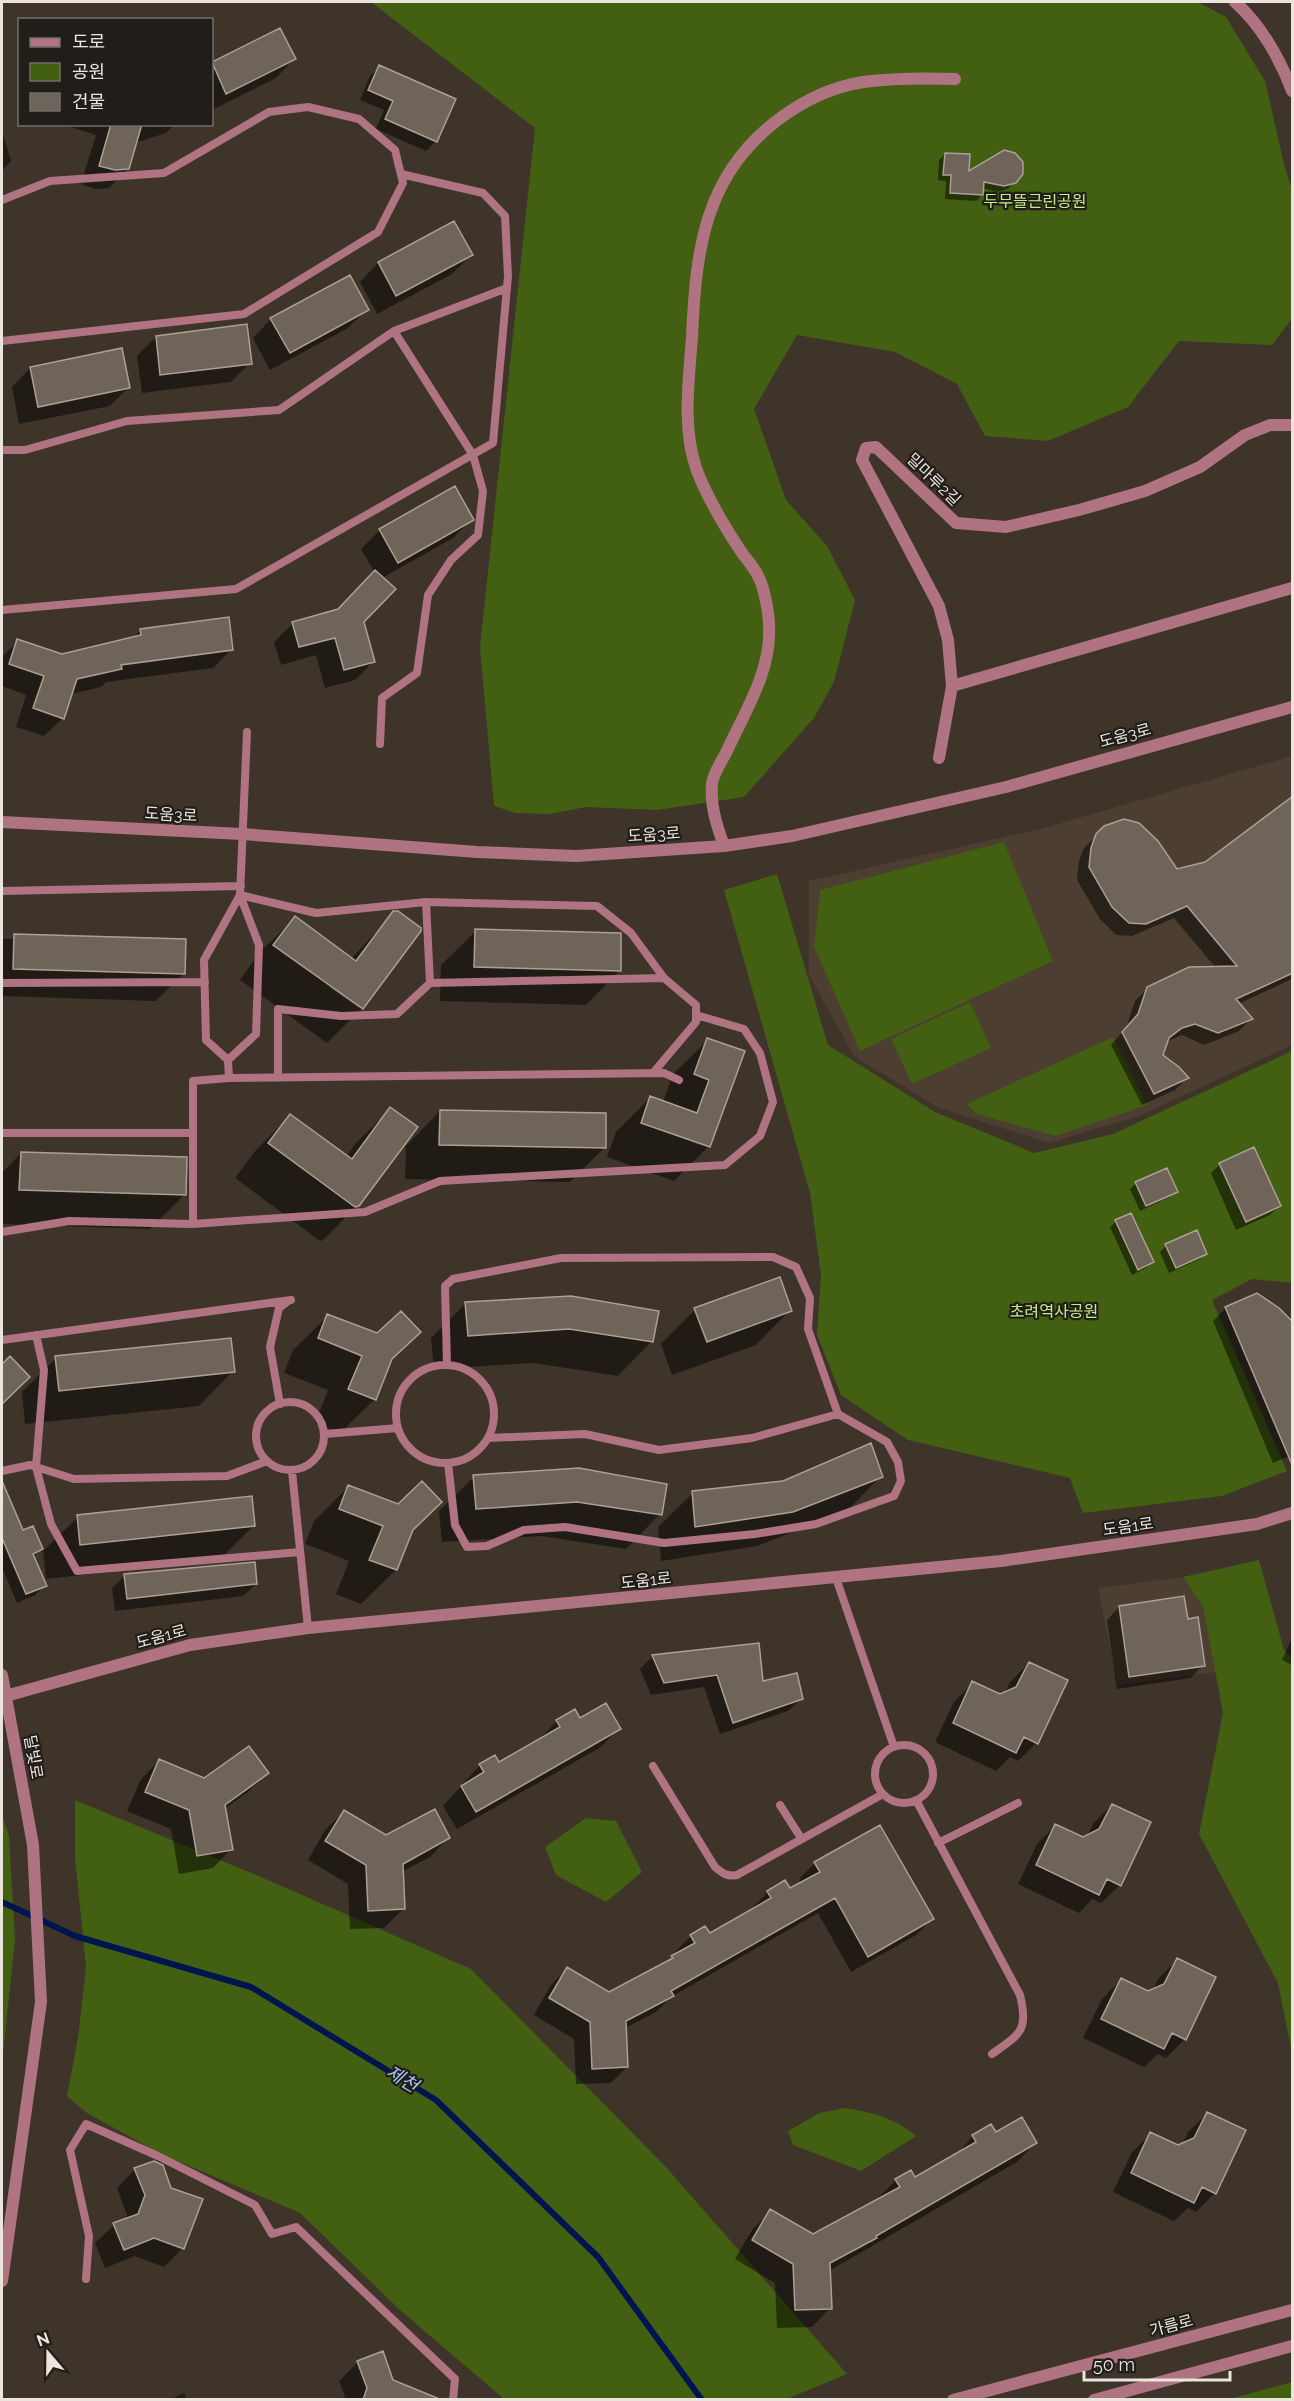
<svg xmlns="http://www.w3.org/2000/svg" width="1294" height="2401" viewBox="0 0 1294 2401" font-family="Raleway,'Noto Sans KR',sans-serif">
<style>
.education{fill:#4c3e31}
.green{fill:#435f12}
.shadow{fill:#0007;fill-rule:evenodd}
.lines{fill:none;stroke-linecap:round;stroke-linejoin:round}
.stream{stroke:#00144f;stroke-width:6}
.building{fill:#6f6459;stroke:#aca094;stroke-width:1.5}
.service{stroke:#af7381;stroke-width:8}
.minor{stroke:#af7381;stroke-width:12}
.tertiary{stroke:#af7381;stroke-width:12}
.labels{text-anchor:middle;stroke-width:4.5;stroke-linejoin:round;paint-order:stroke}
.park-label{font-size:16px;fill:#c1ef86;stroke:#211d18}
.street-label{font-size:16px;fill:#ebe5de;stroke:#211d18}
.water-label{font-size:18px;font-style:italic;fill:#a8c8ff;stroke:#211d18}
</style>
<rect width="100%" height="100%" fill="#3e342a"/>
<path class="education" d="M1292 756V1045L1139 1116 1049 1143 937 1107 854 1056 809 975V881L1044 828Z
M1183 1577 1203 1606 1216 1672 1118 1685 1098 1588Z"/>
<path class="green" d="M371 2H1198L1226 17 1265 81 1285 168 1292 190V318L1272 345 1179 341 1128 407 1048 441 985 436 957 384 895 352 797 335 754 409 786 500 827 546 855 600 834 682 814 718 744 797 657 810 586 807 549 814 516 813 494 806 480 647 535 128Z
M1004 842 1053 961 860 1051 814 947 820 890Z
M777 874 828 1045 935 1112 1034 1153 1113 1134 1292 1051V1283L1252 1279 1212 1300 1287 1471 1222 1496 1083 1513 1070 1478 908 1440 841 1395 817 1335 821 1275 810 1193 724 890Z
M970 1002 991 1048 912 1084 891 1039Z
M1113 1037 1147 1105 1056 1136 976 1114 967 1104Z
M1259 1560 1284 1650 1292 1658V2053L1278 1983 1199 1834 1223 1713 1203 1607 1183 1577Z
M75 1800 261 1877 471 1969 665 2166 847 2374 787 2399H504L401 2311 300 2213 163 2155 87 2113 67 2096 78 2038 86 1967 75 1857Z
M2 1815 9 1836 15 1939 2 2064Z
M586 1818 616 1821 642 1872 606 1902 556 1875 545 1847Z
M845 2108C872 2112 895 2118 916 2136L861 2171 793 2145 788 2131 819 2113Z
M1292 2382V2399H1229Z"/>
<path class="shadow" d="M280 30 294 59 276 78 212 110V63Z
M380 67 454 100 435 142 426 151 376 129 384 110 360 100 370 76Z
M61 124H174L166 133 135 143 128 169 109 188 96 189 81 184 96 135Z
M2 131 11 161 2 171Z
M945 154 967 173 1014 182 1008 189 997 192 982 188V195L976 201 945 199 946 181 938 180 939 160Z
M453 223 471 255 452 274 377 314 360 282 378 263Z
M367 309 348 328 270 370 253 338 271 319Z
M156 337 250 363 231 382 142 393 137 356Z
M30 368 129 387 110 406 19 424 12 387Z
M472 519 453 538 382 578 363 622 373 662 355 680 325 688 316 655 281 665 274 642 293 623 337 611 375 573 361 549 380 530Z
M141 630 232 649 213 668 106 682 101 687 71 694 63 718 44 736 16 727 26 695 2 686V657L18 641 62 656 132 639Z
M1292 798V979L1238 1004 1251 1019 1239 1031 1204 1045 1182 1035 1166 1042 1161 1055 1187 1078 1175 1090 1142 1105 1111 1045 1126 1028 1135 1001 1148 988 1216 968 1174 918 1132 936 1116 935 1100 919 1077 880 1079 861 1084 848 1105 828 1177 871 1205 864Z
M394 913 420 930 362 1008 327 1043 240 980 260 952 295 918 351 959ZM331 984 359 1004V1008L329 987Z
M476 931 620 970 586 1005 440 1001 441 965Z
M15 936 183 974 156 1001 2 996V939H12Z
M708 1040 743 1052 709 1146 674 1181 607 1157 616 1132 650 1098 663 1102 673 1074Z
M391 1109 358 1205 323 1240 320 1241 235 1178 256 1150 290 1116 346 1157 356 1143Z
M440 1111 604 1148 570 1182 405 1179 406 1146Z
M21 1153 185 1194 150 1229 2 1224V1173Z
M1220 1164 1279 1206 1270 1215 1236 1230 1211 1173Z
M1136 1183 1176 1191 1170 1197 1140 1211 1130 1189Z
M1116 1221 1152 1262 1146 1268 1132 1275 1110 1227Z
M1196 1232 1206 1253 1200 1259 1169 1273 1160 1252 1166 1246Z
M465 1304 652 1341 618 1376 534 1363 434 1369 431 1338Z
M1226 1308 1292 1455 1273 1463 1213 1321Z
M695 1310H790L756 1345 672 1375 661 1344Z
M328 1316 390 1360 375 1399 340 1433 315 1423 328 1390 284 1373 293 1350Z
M10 1358 28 1377 2 1403V1366Z
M56 1358 233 1371 199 1406 25 1424 22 1392Z
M881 1476 847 1511 757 1546 661 1561 658 1527 693 1493Z
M474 1477 660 1514 626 1549 542 1536 442 1542 439 1511Z
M349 1486 411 1531 396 1570 361 1604 336 1594 349 1561 305 1544 314 1521Z
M7 1498 22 1532 41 1549 33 1557 45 1585 35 1595 17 1603 2 1567V1500Z
M78 1517 253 1526 219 1560 46 1579 43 1551Z
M125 1575 256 1584 243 1596 115 1611 112 1588Z
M1119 1607 1186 1621 1203 1665 1191 1678 1117 1689 1107 1620Z
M1292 1638V1665L1282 1660Z
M653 1656 762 1683 801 1699 788 1711 720 1734 704 1687 651 1695 640 1669Z
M1029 1663 1036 1743 1018 1761 1010 1757 996 1771 935 1742 954 1702 973 1683 1000 1696 1005 1694 1010 1682Z
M579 1720 619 1728 601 1747 457 1829 443 1806 480 1765 498 1764 538 1740 557 1721Z
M159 1761 204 1780 267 1773 248 1792 224 1809 231 1849 213 1868 179 1874 171 1829 127 1811 141 1779Z
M1112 1805 1120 1885 1101 1903 1092 1899 1079 1913 1018 1884 1037 1844 1056 1825 1083 1838 1087 1836 1093 1824Z
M344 1812 386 1836 448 1838 430 1857 401 1872 403 1909 384 1928 350 1929 348 1884 308 1860 325 1830Z
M815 1863 932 1919 916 1935 851 1972 818 1913 671 1997 656 2012 625 2028 627 2067 611 2083 576 2084 574 2039 534 2015 551 1985 567 1969 609 1994 667 1963 677 1955 675 1952 691 1936 709 1935 753 1910 752 1908 768 1892 790 1890 802 1884 799 1879Z
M1177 1960 1185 2039 1166 2058 1158 2054 1144 2067 1083 2038 1102 1999 1121 1980 1148 1993 1153 1991 1158 1979Z
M1207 2114 1215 2193 1196 2212 1188 2208 1174 2221 1113 2192 1132 2152 1151 2134 1178 2147 1183 2144 1188 2132Z
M995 2134 1035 2143 1017 2162 829 2271 830 2308 812 2327 777 2328 775 2283 735 2259 752 2230 771 2211 813 2236 879 2200 878 2198 896 2180 915 2179 955 2156 973 2136Z
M135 2169 183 2248 164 2267 135 2256 105 2268 95 2243 114 2225 125 2221 127 2215 117 2188Z
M358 2362 392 2381 421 2400H346L339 2381Z
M184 2393 187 2400H169Z"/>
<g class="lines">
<path class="stream" d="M2 1902 75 1936 251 1987 436 2100 598 2257 702 2400"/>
</g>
<path class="building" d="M280 28 296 59 226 94 212 62Z
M379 65 456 99 437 142 385 119 393 101 368 90Z
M111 124H142L129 169 115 170 99 166Z
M1004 150 1015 153 1023 162V174L1016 183 1004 186 984 182 983 195 950 193 951 175H943L945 153 970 154 969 171Z
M454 221 473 255 396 296 378 262Z
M350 275 369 310 290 353 270 318Z
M247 324 252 364 160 375 156 336Z
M122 348 130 388 38 407 30 367Z
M455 486 474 520 398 563 379 529Z
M375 570 396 589 364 622 375 662 344 670 335 638 299 647 292 622 338 609Z
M229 617 233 650 121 665 122 669 77 679 64 719 33 708 44 676 9 664 17 639 62 654 141 635 140 629Z
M1293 796V973L1236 999 1253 1019 1218 1033 1195 1024 1182 1028 1169 1038 1163 1055 1179 1067 1189 1078 1154 1094 1122 1032 1138 1014 1147 987 1189 967 1237 966 1187 906 1146 924 1129 923 1112 907 1089 867 1091 848 1096 834 1104 826 1124 819 1139 823 1158 841 1177 869 1205 862Z
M393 911H398L421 928V931L363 1009 273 945 295 916 356 961Z
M475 929 621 933V971L474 967Z
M14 934 186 939 185 974 13 969Z
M707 1038 745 1051 710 1147 641 1123 650 1096 697 1113 709 1080 694 1074Z
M390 1107 418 1127 359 1206 355 1207 268 1143 290 1114 352 1159Z
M440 1110 606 1113V1148L439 1145Z
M1254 1147 1281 1206 1246 1222 1219 1163Z
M21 1152 187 1157 186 1195 19 1190Z
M1167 1168 1178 1192 1146 1206 1135 1182Z
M1131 1213 1154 1262 1138 1270 1115 1220Z
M1197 1230 1207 1254 1176 1268 1165 1244Z
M780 1277 792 1311 707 1342 694 1308Z
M1257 1293 1279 1308 1293 1322V1467L1225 1307Z
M571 1296 659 1311 653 1342 569 1329 468 1336 465 1302Z
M401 1311 421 1332 392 1359 376 1400 348 1389 362 1356 318 1338 327 1314 377 1333Z
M231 1338 235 1372 59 1391 55 1356Z
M10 1356 30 1377 2 1404V1364Z
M871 1443 883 1477 793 1512 695 1527 692 1491 783 1481Z
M579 1468 667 1484 662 1515 577 1502 476 1509 473 1475Z
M2 1481 23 1530 33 1526 43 1549 33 1554 47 1586 26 1594 2 1538Z
M422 1481 442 1502 413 1530 397 1570 369 1560 383 1526 339 1509 348 1485 398 1504Z
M252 1496 255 1526 80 1545 77 1515Z
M255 1562 257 1584 127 1599 124 1574Z
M1184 1596 1188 1619 1198 1617 1205 1666 1129 1677 1119 1606Z
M759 1643 763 1681 797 1673 803 1699 733 1723 717 1675 664 1683 652 1655Z
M1029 1662 1068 1680 1038 1744 1024 1737 1016 1753 953 1723 972 1681 1000 1694 1016 1687Z
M606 1703 621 1729 476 1812 461 1786 484 1772 479 1764 495 1755 499 1762 560 1727 556 1720 575 1709 580 1718Z
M249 1746 269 1773 225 1805 233 1850 197 1856 189 1810 145 1792 159 1759 204 1778Z
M1112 1804 1151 1822 1121 1886 1107 1879 1099 1895 1036 1865 1055 1824 1083 1837 1099 1829Z
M435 1809 450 1838 403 1864 405 1909 368 1911 366 1865 325 1841 344 1810 386 1835Z
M880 1825 934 1919 868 1957 835 1898 671 1991 674 1996 626 2021 628 2067 592 2069 590 2022 549 1998 567 1967 609 1992 673 1958 671 1956 695 1943 690 1935 705 1926 710 1933 771 1898 767 1891 785 1880 790 1888 820 1872 814 1862Z
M1177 1958 1216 1977 1186 2040 1172 2033 1164 2049 1101 2019 1121 1978 1148 1991 1164 1984Z
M1207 2112 1246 2130 1216 2194 1202 2187 1194 2203 1131 2173 1150 2132 1178 2145 1194 2138Z
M1022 2117 1037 2143 876 2236 877 2238 830 2263 832 2309 795 2310 793 2264 752 2240 770 2209 813 2234 900 2187 895 2179 911 2170 915 2177 976 2142 972 2135 991 2124 996 2132Z
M154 2161 163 2165 171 2188 203 2199 184 2249 154 2238 124 2250 113 2223 138 2214 145 2195 134 2168Z
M383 2351 393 2380 442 2400H363L367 2388 357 2361Z"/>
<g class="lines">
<path class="service" d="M2 200 50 181 164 173 269 112 308 107 359 119 395 150 403 183 378 232 244 314 2 341
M2 450H25L127 421 279 410 394 331 507 288
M2 610 236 589 493 443 508 276 505 216 483 193 401 174
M380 744 382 698 417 673 428 595 451 560 478 535 483 491 473 455 394 331
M2 891 241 886
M240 895 316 913 426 902 597 906 631 933 664 978
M426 902 430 983
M2 983 205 982
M228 1060 256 1034 259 945 240 895 247 732
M229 1078 228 1060 206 1040 204 960 240 895
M278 1078V1009L341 1016 397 1014 430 983 664 978 696 1005V1022L653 1073
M2 1133H193
M193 1224V1081L229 1078 664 1073 679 1080
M2 1232 69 1221 193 1224 365 1212 440 1181 725 1165 760 1136 773 1102 760 1053 744 1029 696 1015
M36 1335 44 1370 36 1467 51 1524 77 1571 300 1552
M2 1340 291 1300
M396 1414a49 49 0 1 1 98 0a49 49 0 1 1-98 0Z
M447 1365 445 1286 453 1279 561 1258 773 1257 796 1267 810 1298 808 1329 838 1414 887 1442 898 1462 901 1481 894 1496 816 1524 755 1534 664 1543 565 1527 524 1530 487 1546 467 1547 455 1525 448 1463
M256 1436a34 34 0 1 1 68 0a34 34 0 1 1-68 0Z
M280 1404 270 1347 279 1308 287 1302
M325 1434 398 1428
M488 1438 585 1434 659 1450 752 1438 838 1414
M2 1471 30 1465 74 1479 227 1476 267 1461
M292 1471 308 1628
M836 1578 894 1747
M875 1774a29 29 0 1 1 58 0a29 29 0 1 1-58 0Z
M653 1766 715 1867C722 1873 727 1877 737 1875L883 1794
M916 1800 1020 1995C1029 2031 1020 2034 992 2054
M780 1805 801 1838
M938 1843 1018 1803
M86 2279 89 2236 70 2150 86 2124 158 2156 255 2205 272 2234 296 2227 455 2379 453 2400"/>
<path class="minor" d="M1235 2C1260 24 1280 58 1292 91
M952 686 1292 588
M939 758 952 686 948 640 939 606 862 460 866 448 876 447 956 523 1006 527 1079 510 1145 491 1200 467 1245 435 1270 425H1292
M724 846C717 826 710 806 712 784 713 774 721 762 726 753 744 713 772 671 769 625 769 614 764 587 759 578 755 568 746 559 740 550 723 524 706 496 696 468 682 427 689 379 692 337 696 250 704 175 779 119 803 101 832 87 863 82 894 78 924 78 955 79"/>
<path class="tertiary" d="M2 822 242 834 477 852 576 856 724 846 792 836 1006 787 1292 707
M2 1675 33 1845 41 2002 2 2281
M2 1697 190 1645 308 1628 1001 1561 1257 1524 1292 1513
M953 2400 1292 2310
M1094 2400 1292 2346"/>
</g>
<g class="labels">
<g class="park-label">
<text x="1035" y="207">두무뜰근린공원</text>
<text x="1054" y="1317">초려역사공원</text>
</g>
<g class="street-label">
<text transform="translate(934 479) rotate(44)" y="6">밀마루2길</text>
<text transform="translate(1125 735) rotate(-15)" y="6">도움3로</text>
<text transform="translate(171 814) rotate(3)" y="6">도움3로</text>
<text transform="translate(654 834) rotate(-4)" y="6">도움3로</text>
<text transform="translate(1128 1526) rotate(-8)" y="6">도움1로</text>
<text transform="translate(646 1580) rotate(-6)" y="6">도움1로</text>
<text transform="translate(161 1636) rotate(-15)" y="6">도움1로</text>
<text transform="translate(34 1757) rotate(80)" y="6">달빛로</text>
<text transform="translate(1171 2325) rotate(-15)" y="6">가름로</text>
</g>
<g class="water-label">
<text transform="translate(402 2079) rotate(31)" y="6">제천</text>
</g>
</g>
<rect width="1294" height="2401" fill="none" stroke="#ebe5de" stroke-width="6"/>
<rect x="18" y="18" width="195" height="108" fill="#211d18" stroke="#726d67" stroke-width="1.5"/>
<rect x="30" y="38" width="30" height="9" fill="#af7381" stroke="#726d67" stroke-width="1.5"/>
<text x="72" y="48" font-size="18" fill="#ebe5de">도로</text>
<rect x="30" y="63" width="30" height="18" fill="#435f12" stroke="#726d67" stroke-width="1.5"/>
<text x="72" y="78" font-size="18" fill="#ebe5de">공원</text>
<rect x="30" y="93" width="30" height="18" fill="#6f6459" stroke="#726d67" stroke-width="1.5"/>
<text x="72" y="108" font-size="18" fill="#ebe5de">건물</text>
<g transform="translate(48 2353) rotate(340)" stroke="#211d18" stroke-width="4.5" paint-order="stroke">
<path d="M0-4.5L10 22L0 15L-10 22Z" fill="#ebe5de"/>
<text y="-9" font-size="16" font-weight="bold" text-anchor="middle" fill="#ebe5de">N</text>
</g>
<path d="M1084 2371v9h146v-9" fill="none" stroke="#ebe5de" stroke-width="3"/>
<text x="1093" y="2371" font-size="18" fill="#ebe5de" stroke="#211d18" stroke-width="4.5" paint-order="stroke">50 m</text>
</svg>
